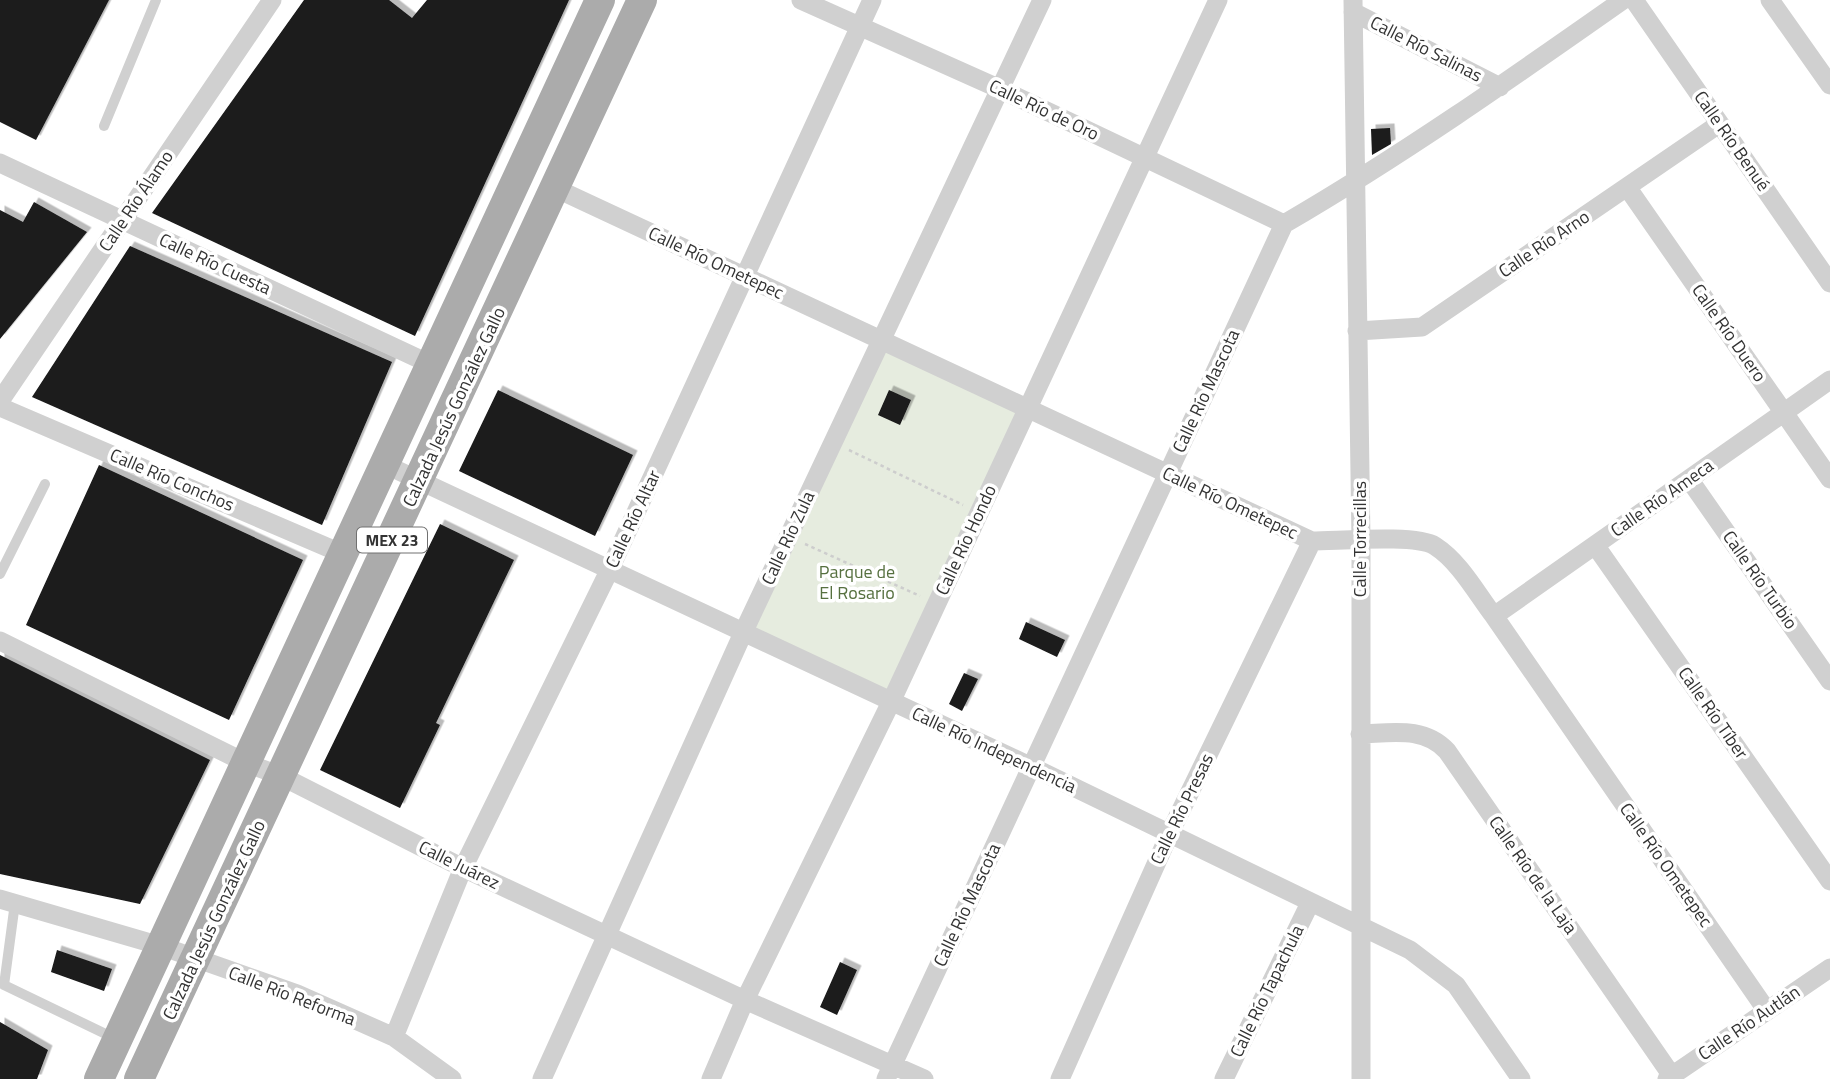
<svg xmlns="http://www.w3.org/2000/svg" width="1830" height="1079" viewBox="0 0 1830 1079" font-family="'Titillium Web',sans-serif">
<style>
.green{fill:#e6ecdf}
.building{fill:#1a1a1a;filter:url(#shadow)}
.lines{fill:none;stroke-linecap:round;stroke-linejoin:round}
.path{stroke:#cdcdcd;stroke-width:2.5;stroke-dasharray:3.5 3.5;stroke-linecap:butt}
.service{stroke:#d0d0d0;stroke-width:10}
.minor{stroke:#d0d0d0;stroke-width:19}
.primary{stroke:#ababab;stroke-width:30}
.labels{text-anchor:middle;stroke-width:7;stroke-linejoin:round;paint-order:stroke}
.shield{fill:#fff;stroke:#707070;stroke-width:2}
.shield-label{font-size:16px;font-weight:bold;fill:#333}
.street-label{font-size:18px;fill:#333;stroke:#fff}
.park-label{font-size:18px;fill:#56703f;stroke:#fff}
</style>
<defs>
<filter id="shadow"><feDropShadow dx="4.5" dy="-4.5" stdDeviation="0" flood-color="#0004"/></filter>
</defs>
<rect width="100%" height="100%" fill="#fff"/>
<path class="green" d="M884 347 1022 411 889 695 749 631Z"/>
<path class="building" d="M0 0H109L36 140 0 122Z
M304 0H389L412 18 427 0H569L415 336 152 213Z
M1390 128 1391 144 1372 155 1371 129Z
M34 202 87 232 0 339V210L23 222Z
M130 246 392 362 322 525 32 397Z
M498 390 633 455 595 536 459 471Z
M889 390 911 400 900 425 878 415Z
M99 465 303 560 229 720 26 625Z
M440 524 514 560 436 723 440 725 400 808 320 770Z
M1026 622 1065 640 1057 657 1019 639Z
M0 655 210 760 140 904 0 874Z
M964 673 978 679 962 711 949 704Z
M57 950 112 969 104 991 51 972Z
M840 962 857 970 837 1015 820 1007Z
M0 1022 48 1050 37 1079H0Z"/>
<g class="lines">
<path class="path" d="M849 450 963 505
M805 544 920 596"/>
<path class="service" d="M104 126 156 0
M0 574 45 484
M15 903 4 985 116 1039"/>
<path class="minor" d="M801 0 1000 89 1284 224
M1353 0 1361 541V1079
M1634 0 1830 283
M1770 0 1830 85
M1353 12 1500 87
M0 163 430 364
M1627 187 1830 479
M555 188 1312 541C1339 541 1416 534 1435 546 1460 562 1477 594 1494 616L1767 1011
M1357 331 1422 327 1719 124
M0 401 272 0
M0 407 343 554
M384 464 1032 767 1410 950 1456 985 1521 1079
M1689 479 1830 681
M1595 545 1830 881
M1494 616 1830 380
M0 641 246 763 281 776 463 868 745 1000 924 1079
M1360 734C1392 733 1424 726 1447 751L1672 1076
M0 899 161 946 297 994 394 1037 452 1079
M394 1037 463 868 609 571 872 0
M542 1079 743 633 1042 0
M711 1079 745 1000 891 702 1218 0
M886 1079 1284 224C1401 156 1512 78 1623 0
M1060 1079 1169 835 1312 541
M1224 1079 1310 903
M1667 1079 1830 968"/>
<path class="primary" d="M99 1079 600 0
M139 1079 642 0"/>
</g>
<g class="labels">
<rect class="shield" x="357" y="527.5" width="70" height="25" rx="5"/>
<g class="shield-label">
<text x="392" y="546">MEX 23</text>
</g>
<g class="street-label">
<text transform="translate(1426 49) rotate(27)" y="6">Calle Río Salinas</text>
<text transform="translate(1044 110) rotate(25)" y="6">Calle Río de Oro</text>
<text transform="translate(1732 141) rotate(55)" y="6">Calle Río Benué</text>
<text transform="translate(136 201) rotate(-56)" y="6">Calle Río Álamo</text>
<text transform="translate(1544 244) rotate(-34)" y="6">Calle Río Arno</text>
<text transform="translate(716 263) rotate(25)" y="6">Calle Río Ometepec</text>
<text transform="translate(215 264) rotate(25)" y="6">Calle Río Cuesta</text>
<text transform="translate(1729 333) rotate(55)" y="6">Calle Río Duero</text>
<text transform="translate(1206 391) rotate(-65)" y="6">Calle Río Mascota</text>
<text transform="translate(454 407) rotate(-65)" y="6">Calzada Jesús González Gallo</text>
<text transform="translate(172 480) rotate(23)" y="6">Calle Río Conchos</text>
<text transform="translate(1662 498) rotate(-35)" y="6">Calle Río Ameca</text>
<text transform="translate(1230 503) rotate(25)" y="6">Calle Río Ometepec</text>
<text transform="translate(633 519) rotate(-65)" y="6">Calle Río Altar</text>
<text transform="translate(788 538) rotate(-65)" y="6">Calle Río Zula</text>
<text transform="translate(1360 539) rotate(-90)" y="6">Calle Torrecillas</text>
<text transform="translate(966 540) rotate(-65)" y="6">Calle Río Hondo</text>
<text transform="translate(1760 580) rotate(55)" y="6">Calle Río Turbio</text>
<text transform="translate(1713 713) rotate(55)" y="6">Calle Río Tíber</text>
<text transform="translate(994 750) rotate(25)" y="6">Calle Río Independencia</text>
<text transform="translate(1182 809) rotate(-64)" y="6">Calle Río Presas</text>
<text transform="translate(459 865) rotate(26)" y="6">Calle Juárez</text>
<text transform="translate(1666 865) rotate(55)" y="6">Calle Río Ometepec</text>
<text transform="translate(1533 875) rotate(55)" y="6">Calle Río de la Laja</text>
<text transform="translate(967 905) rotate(-65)" y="6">Calle Río Mascota</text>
<text transform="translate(214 920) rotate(-65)" y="6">Calzada Jesús González Gallo</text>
<text transform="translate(1267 991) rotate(-64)" y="6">Calle Río Tapachula</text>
<text transform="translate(292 996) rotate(21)" y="6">Calle Río Reforma</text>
<text transform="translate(1749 1023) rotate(-34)" y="6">Calle Río Autlán</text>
</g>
<g class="park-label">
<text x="857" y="578">Parque de<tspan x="857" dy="21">El Rosario</tspan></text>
</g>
</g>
</svg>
